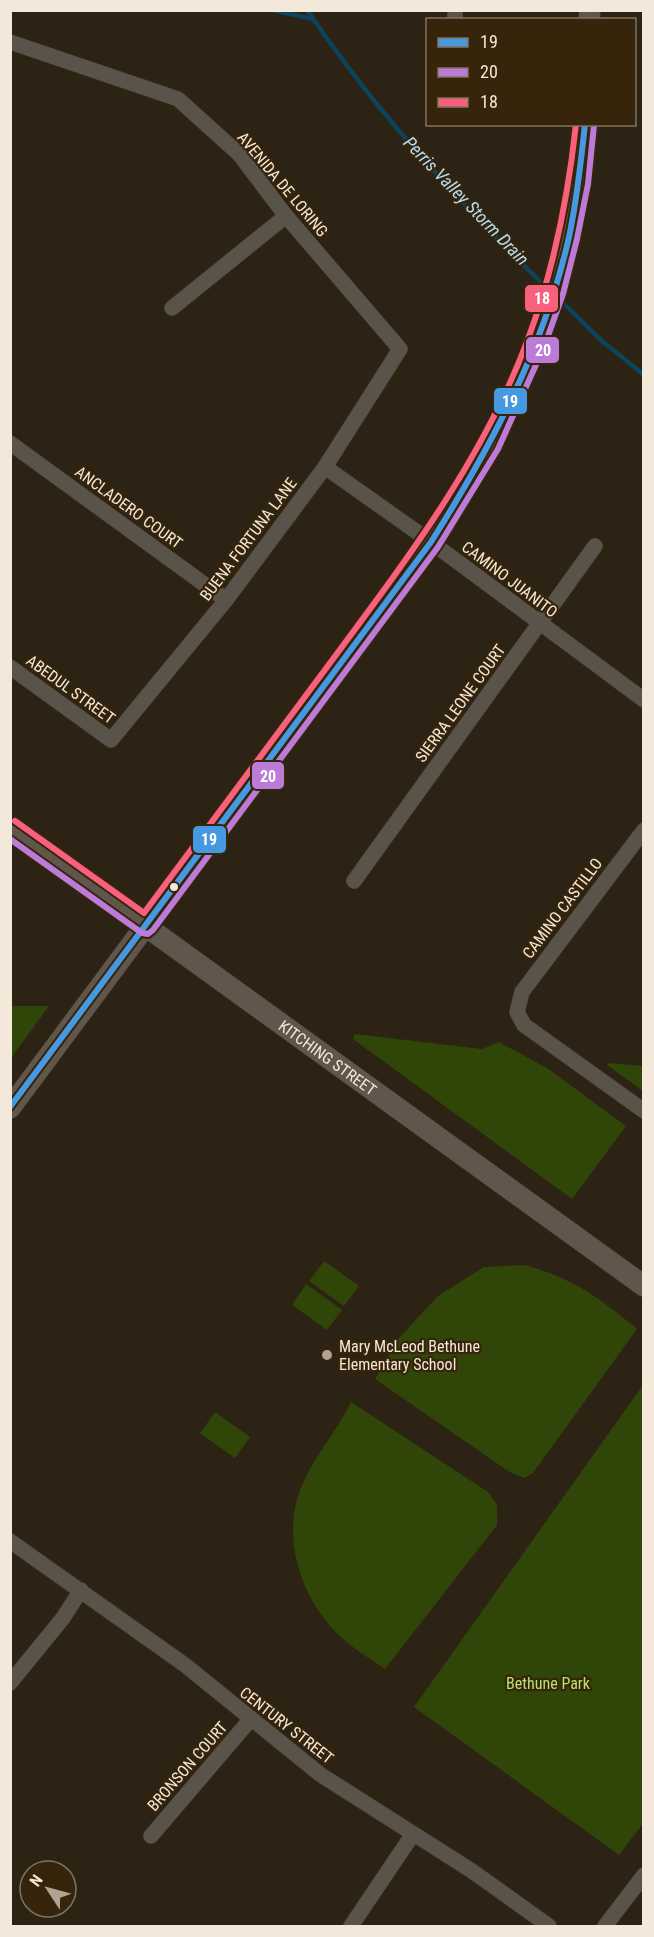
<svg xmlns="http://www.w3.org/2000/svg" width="654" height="1937" viewBox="0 0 654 1937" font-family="'Roboto Condensed',sans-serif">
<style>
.green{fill:#304508}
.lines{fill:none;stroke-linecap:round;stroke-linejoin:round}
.stream{stroke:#0b445b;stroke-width:4.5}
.street-casing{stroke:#453d33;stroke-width:16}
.secondary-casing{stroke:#453d33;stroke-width:22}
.street{stroke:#5a5349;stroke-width:15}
.secondary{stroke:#60564c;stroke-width:21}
.bus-1-casing{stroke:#36240b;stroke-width:10}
.bus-2-casing{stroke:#36240b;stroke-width:10}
.bus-3-casing{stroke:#36240b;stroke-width:10}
.bus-1{stroke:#4699e1;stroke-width:6}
.bus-2{stroke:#bd7bd9;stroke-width:6}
.bus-3{stroke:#f8607d;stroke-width:6}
.bus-dot{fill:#f4e8da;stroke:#36240b;stroke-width:2}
.poi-dot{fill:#aea395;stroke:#36240b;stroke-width:2}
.labels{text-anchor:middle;stroke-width:4.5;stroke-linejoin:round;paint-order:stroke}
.street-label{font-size:16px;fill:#f4e8da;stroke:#36240b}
.poi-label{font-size:16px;fill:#f4e8da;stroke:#36240b;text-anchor:start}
.park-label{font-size:16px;fill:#b2e572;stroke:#36240b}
.water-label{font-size:18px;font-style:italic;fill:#afdef9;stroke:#36240b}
.line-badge{stroke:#36240b;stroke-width:2}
.badge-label{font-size:16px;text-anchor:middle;font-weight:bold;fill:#fff}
</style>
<rect width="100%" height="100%" fill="#2c2315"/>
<path class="green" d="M11 1006H49L11 1058 10 1006Z
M355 1034 482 1049 499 1042 547 1068 626 1126 572 1199 353 1039Z
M609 1063 643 1066V1091L607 1065Z
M324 1261 359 1286 344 1306 309 1281Z
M525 1265C572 1278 599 1297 637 1329L533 1473 524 1478 508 1471 375 1379 399 1338 438 1296 484 1267Z
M306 1284 342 1310 327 1330 292 1305Z
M643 1385 644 1822 619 1855 414 1707Z
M351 1402 488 1492 497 1505V1525L385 1669C367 1657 349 1646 334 1630 299 1593 281 1534 302 1485 315 1455 337 1431 351 1402Z
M215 1412 250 1437 235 1458 200 1433Z"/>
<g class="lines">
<path class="stream" d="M272 10 313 19
M307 10C376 112 460 204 548 289
M559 299 602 341 644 375"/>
<defs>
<path id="street" d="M455 20V10
M10 42 178 99 239 154 286 216 400 349 325 467 226 600 111 740 10 667
M172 308 286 216
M10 443 226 600
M325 467 431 542 644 700
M644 830 522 992 517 1012 524 1025 644 1111
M354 881 595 546
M10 1541 185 1665 321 1775 472 1871 549 1926
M10 1683 63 1618 81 1590
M151 1836 250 1720
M351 1926 413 1834
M605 1926 644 1875"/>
<g id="secondary">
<path d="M589 20 590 10"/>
<path id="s1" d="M10 828 644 1286"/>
<path d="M10 1108 431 542C517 412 574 282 585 124"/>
</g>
</defs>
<use href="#street" class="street-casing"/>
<use href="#secondary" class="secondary-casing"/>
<use href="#street" class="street"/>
<use href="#secondary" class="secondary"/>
<defs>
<path id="bus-1" d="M10 1107 431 542C491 447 544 348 569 237 577 200 581 162 585 124"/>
<path id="bus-2" d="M10 839 142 933 148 934 153 930 438 547 498 449 544 347 563 294 577 239 588 184 594 125"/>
<path id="bus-3" d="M15 821 144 913C207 828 270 743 333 659 408 558 484 458 528 339 554 269 568 198 576 124"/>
</defs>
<use href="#bus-1" class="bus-1-casing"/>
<use href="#bus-2" class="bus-2-casing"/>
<use href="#bus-3" class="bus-3-casing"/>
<use href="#bus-1" class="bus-1"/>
<use href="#bus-2" class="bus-2"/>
<use href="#bus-3" class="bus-3"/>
</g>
<circle class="bus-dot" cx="174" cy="887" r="5"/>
<circle class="poi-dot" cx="327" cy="1355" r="6"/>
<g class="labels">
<g class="street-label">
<text transform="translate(283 184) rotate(50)" y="6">AVENIDA DE LORING</text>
<text transform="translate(129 507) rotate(36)" y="6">ANCLADERO COURT</text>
<text transform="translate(248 539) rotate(-53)" y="6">BUENA FORTUNA LANE</text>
<text transform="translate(510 579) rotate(37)" y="6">CAMINO JUANITO</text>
<text transform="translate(71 689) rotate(36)" y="6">ABEDUL STREET</text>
<text transform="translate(460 703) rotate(-54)" y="6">SIERRA LEONE COURT</text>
<text transform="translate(562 908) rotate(-53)" y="6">CAMINO CASTILLO</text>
<text dy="6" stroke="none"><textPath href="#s1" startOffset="392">KITCHING STREET</textPath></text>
<text transform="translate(287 1725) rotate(38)" y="6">CENTURY STREET</text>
<text transform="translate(187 1766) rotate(-49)" y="6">BRONSON COURT</text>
</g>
<g class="poi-label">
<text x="339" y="1352">Mary McLeod Bethune<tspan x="339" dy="18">Elementary School</tspan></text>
</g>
<g class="park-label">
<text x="548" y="1689">Bethune Park</text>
</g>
<g class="water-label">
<text transform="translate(466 201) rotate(46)" y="6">Perris Valley Storm Drain</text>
</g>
</g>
<g class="line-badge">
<rect x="524" y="284" width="35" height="29" rx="6" fill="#f8607d"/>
<rect x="525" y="336" width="35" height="28" rx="6" fill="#bd7bd9"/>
<rect x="493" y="387" width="35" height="28" rx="6" fill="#4699e1"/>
<rect x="251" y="761" width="34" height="29" rx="6" fill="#bd7bd9"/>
<rect x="192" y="825" width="35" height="29" rx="6" fill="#4699e1"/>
</g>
<g class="badge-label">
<text x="542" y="304">18</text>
<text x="543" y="356">20</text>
<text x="510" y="407">19</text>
<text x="268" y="782">20</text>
<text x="209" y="845">19</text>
</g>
<rect width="654" height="1937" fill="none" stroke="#f4e8da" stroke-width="24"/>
<rect x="426" y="18" width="210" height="108" fill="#36240b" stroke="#82725e" stroke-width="1.5"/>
<rect x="438" y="38" width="30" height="9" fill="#4699e1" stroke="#82725e" stroke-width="1.5"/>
<text x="480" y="48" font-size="18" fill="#f4e8da">19</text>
<rect x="438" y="68" width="30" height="9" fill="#bd7bd9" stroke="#82725e" stroke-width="1.5"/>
<text x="480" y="78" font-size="18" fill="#f4e8da">20</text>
<rect x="438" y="98" width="30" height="9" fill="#f8607d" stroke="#82725e" stroke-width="1.5"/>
<text x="480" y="108" font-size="18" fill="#f4e8da">18</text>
<g transform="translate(48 1889) rotate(306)"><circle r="28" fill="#36240b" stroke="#82725e" stroke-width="1.5"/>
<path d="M0-4.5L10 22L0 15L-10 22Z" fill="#aea395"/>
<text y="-9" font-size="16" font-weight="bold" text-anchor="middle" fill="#f4e8da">N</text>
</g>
</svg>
